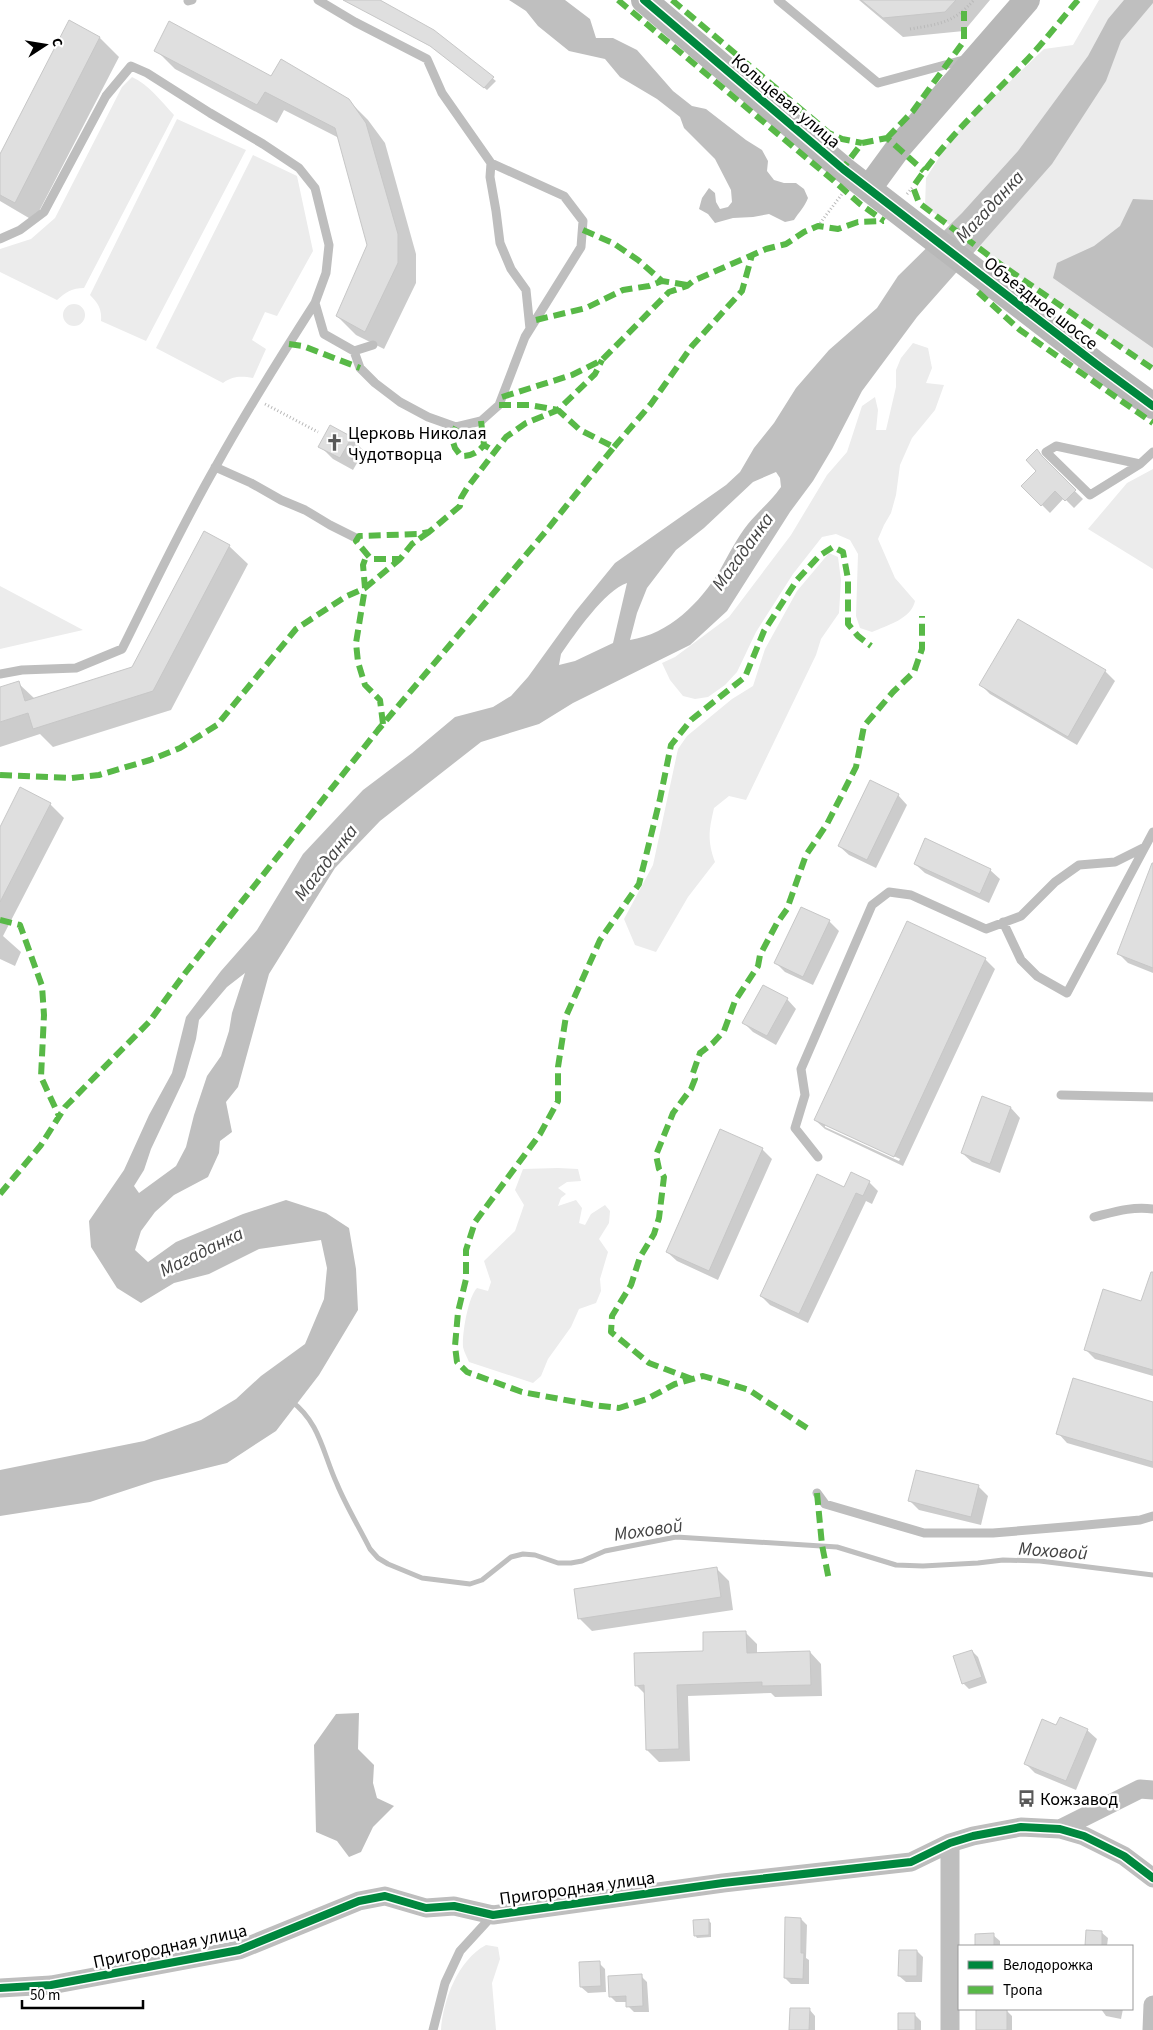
<svg xmlns="http://www.w3.org/2000/svg" width="1153" height="2030" viewBox="0 0 1153 2030" font-family="'Source Sans 3',sans-serif">
<style>
.green{fill:#ececec}
.water{fill:#bfbfbf;fill-rule:evenodd}
.shadow{fill:#0003;fill-rule:evenodd}
.lines{fill:none;stroke-linecap:round;stroke-linejoin:round}
.stream{stroke:#bfbfbf;stroke-width:5}
.building{fill:#dfdfdf;stroke:#c7c7c7}
.path{stroke:#b9b9b9;stroke-width:3;stroke-dasharray:1 2.5;stroke-linecap:butt}
.lane{stroke:#bebebe;stroke-width:9}
.street{stroke:#bebebe;stroke-width:19}
.secondary{stroke:#b8b8b8;stroke-width:26}
.quiet{stroke:#58b947;stroke-width:6;stroke-dasharray:12 6;stroke-linecap:butt}
.cycleway-casing{stroke:#fff;stroke-width:11}
.cycleway{stroke:#00873e;stroke-width:8}
.labels{text-anchor:middle;stroke-width:5;stroke-linejoin:round;paint-order:stroke}
.street-label{font-size:18px;fill:#000;stroke:#fff}
.poi-label{font-size:18px;fill:#000;stroke:#fff;text-anchor:start}
.water-label{font-size:19px;font-style:italic;fill:#444;stroke:#fff}
</style>
<rect width="100%" height="100%" fill="#fff"/>
<path class="green" d="M1099 0H1153V369L1000 264 925 206 926 178 953 136 1044 49 1073 45Z
M132 77C149 85 161 101 174 115L84 288C72 288 66 292 57 300L0 272V249L31 239 55 218 122 87Z
M177 119 246 150 146 341 101 321C102 309 98 303 90 295Z
M253 155 297 176 313 251 277 316 265 312 252 340 266 349 253 378C241 376 233 376 223 383L156 348Z
M63 315a11 11 0 1 1 22 0a11 11 0 1 1-22 0Z
M913 343 928 348 932 368 926 383 944 385 935 410 912 438 900 465 896 495 891 513 884 525 878 539 895 578 915 601C911 619 888 625 872 632L860 628 856 616 858 554 850 540 836 534 822 537 793 574 756 632 737 672 725 685 708 697 695 699 683 696 670 680 662 663 675 657 729 617 791 535 827 475 847 452 862 406 875 397 878 410 876 430H886L896 387V370L901 358Z
M1153 469V569L1088 529 1127 483Z
M829 553 838 557 841 580 839 613 821 639 816 655 746 800 729 796 714 808C709 830 707 840 715 862L688 897 656 952 635 945 624 919 653 865 678 749 687 736 732 699 753 686 765 649 797 591Z
M0 586 83 630 0 649Z
M558 1168 578 1169 581 1181 567 1182 558 1188 566 1194 561 1198 558 1206 576 1200 582 1208 579 1223 585 1225 591 1214 605 1205 610 1211 609 1223 599 1239 608 1252 600 1279 601 1291 596 1303 579 1309 571 1327 548 1359 541 1376 533 1383 469 1362C467 1357 464 1352 463 1347 462 1334 468 1297 477 1288L488 1291 491 1282 484 1261 515 1231 524 1205 515 1190 523 1169Z
M486 1945 498 1947 500 1959 492 1983 496 2030H441C443 2000 458 1960 486 1945Z"/>
<path class="water" d="M509 0H565L590 19 596 38H613L637 50 673 91 692 106 706 109 746 140 762 150 768 161 767 171 774 180 784 183H796L804 189 808 198C804 208 799 212 794 220L785 222 769 214 753 217 733 218 715 223 708 214 699 209 702 198 709 188 715 193 716 202 720 209 728 207 732 202 731 190 715 159 684 128 680 117 657 99 620 77 605 59 569 51 538 26 526 11Z
M1124 0H1153V3L1121 41 1106 81 1052 164 917 317 862 391 832 449 813 481 790 512 727 611 690 645 573 703 539 724 481 742 380 821 335 868 269 974 238 1087 226 1102 232 1132 220 1141 219 1153 208 1177 174 1195 155 1212 141 1231 135 1250 148 1262 176 1242 243 1214 286 1200 326 1213 349 1228 356 1269 358 1310 319 1375 276 1431 227 1463 154 1481 90 1502 0 1516V1470L144 1441 201 1420 236 1399 261 1376 305 1344 324 1299 327 1268 321 1240 259 1249 209 1274 174 1283 141 1303 117 1288 91 1247 89 1221 124 1170 149 1115 172 1073 186 1017 221 971 257 930 303 854 363 790 412 753 455 717 493 707 511 696 528 677 575 612 615 563 726 485 740 472 754 448 774 423 796 388 829 350 877 308 898 276 962 213 1018 151 1088 56 1108 19ZM776 472 780 478 781 487C771 501 759 511 748 524 737 538 729 554 720 570 700 603 669 634 630 640L637 613 647 588 676 550 704 528 753 482ZM627 583 613 643 575 661 559 665 561 654C575 634 605 590 627 583ZM245 973 232 1013 229 1031 221 1056 207 1076 194 1115 186 1147 176 1166 139 1193 134 1186 144 1170 151 1149 185 1077 196 1039 199 1020 227 987Z
M1133 199 1153 200V348L1053 278 1057 263 1094 246 1120 226Z
M359 1713 358 1749 374 1765 373 1783 377 1798 394 1806 373 1827 361 1852 349 1857 337 1841 316 1832 314 1745 336 1714Z"/>
<path class="shadow" d="M344 0H377L433 31 496 81 487 90 434 48Z
M859 0H990L964 31 903 37Z
M69 22 100 38 119 57 34 221 0 201V156Z
M156 50 272 78 348 100 368 120 385 143 416 254V283L384 349 356 335 337 316 369 245 339 138 284 110 277 123 175 69Z
M351 438 364 451 353 470 333 459 320 446Z
M1037 451 1049 466 1083 499 1074 508 1064 498 1050 513 1023 486 1038 471Z
M229 546 248 564 171 710 53 747 40 734 0 747V689L18 683 35 699 133 668Z
M1019 621 1105 671 1115 681 1077 745 990 694 981 685Z
M898 795 907 805 876 868 849 855 839 846Z
M50 804 64 818 3 936 21 952 15 966 0 959V829Z
M915 864 990 870 1000 879 989 903 925 873Z
M1153 871V973L1128 963 1119 954Z
M829 921 839 931 813 985 785 972 776 963Z
M907 923 986 960 995 969 903 1166 825 1129 815 1120ZM825 1124 900 1159 899 1161 825 1127Z
M787 999 796 1009 776 1045 753 1032 743 1022Z
M983 1098 1011 1108 1020 1118 1000 1173 972 1162 962 1153Z
M721 1131 762 1149 772 1159 718 1280 677 1261 667 1252Z
M869 1182 878 1191 872 1204 866 1201 808 1323 770 1305 761 1296 845 1189Z
M1153 1279V1376L1095 1359 1085 1349 1142 1302Z
M1153 1403V1468L1067 1443 1058 1433Z
M978 1486 988 1496 981 1525 919 1510 910 1501Z
M717 1569 729 1581 733 1610 592 1631 580 1619Z
M745 1632 757 1644V1654L810 1652 821 1664 822 1696 775 1697 771 1693 688 1696 690 1761 659 1762 647 1750 646 1695 636 1685Z
M972 1651 978 1657 987 1683 969 1689 963 1683Z
M1057 1727 1087 1730 1097 1739 1076 1790 1035 1773 1026 1764Z
M801 1919 807 1925 806 1958 809 1960V1984H791L785 1978Z
M708 1920 711 1923V1937L697 1938 695 1935Z
M1087 1932H1101L1108 1938 1107 1946H1087Z
M976 1935H993L1000 1941V1946H977Z
M917 1951 923 1957 922 1982H906L899 1976Z
M599 1963 605 1969 606 1992 588 1993 581 1987Z
M641 1976 647 1982 649 2012H634L628 2006 627 2002H616L610 1996Z
M809 2009 815 2016V2030H790Z
M1101 2009H1123L1121 2019 1106 2016Z
M1006 2010 1012 2016V2030H978Z
M915 2015 921 2021V2030H900Z"/>
<g class="lines">
<path class="stream" d="M291 1401C320 1422 323 1454 337 1484 346 1506 359 1527 370 1549L378 1558 388 1564 422 1578 470 1584 482 1580 511 1557 523 1554 535 1555 558 1563H571L582 1561 605 1551 676 1537 837 1547 896 1565 923 1566 978 1563 1003 1560 1040 1561 1153 1575"/>
</g>
<path class="building" d="M343 0H380L434 30 494 77 484 88 430 46Z
M861 0H956L945 12 883 18Z
M69 20 100 37 15 203 0 195V154Z
M169 21 271 76 281 59 349 99 366 123 398 234V263L365 332 336 316 367 245 335 128 265 92 257 105 154 51Z
M330 425 352 437 340 458 318 447Z
M1037 449 1042 456 1076 490 1065 501 1055 491 1041 506 1021 486 1036 471 1026 460Z
M204 531 230 545 153 691 33 729 28 713 0 722V687L19 681 25 701 132 667Z
M1018 619 1106 670 1068 737 979 685Z
M870 780 899 794 867 860 838 846Z
M20 787 51 803 0 902V827Z
M925 838 991 869 980 894 914 864Z
M1152 863H1153V968L1117 954Z
M801 907 830 920 803 977 774 963Z
M907 921 986 958 894 1157 814 1120Z
M763 985 788 998 767 1036 742 1023Z
M982 1096 1011 1107 990 1164 961 1153Z
M720 1129 763 1148 709 1271 666 1252Z
M851 1172 870 1181 863 1196 856 1193 799 1314 760 1296 817 1174 844 1187Z
M1151 1272H1153V1370L1084 1350 1103 1289 1141 1301Z
M1073 1378 1153 1402V1462L1056 1434Z
M916 1470 979 1485 971 1517 908 1501Z
M717 1567 721 1597 578 1619 574 1589Z
M746 1631 747 1653 810 1651 811 1685 762 1686V1682L677 1685 679 1749 646 1750 644 1685 635 1686 634 1653 703 1651V1632Z
M972 1650 982 1677 962 1684 953 1656Z
M1060 1717 1088 1729 1066 1781 1024 1764 1042 1719 1056 1725Z
M785 1917 801 1918V1953H804L803 1979 784 1978Z
M709 1919V1935L694 1936 693 1920Z
M1086 1930 1102 1931V1946H1085Z
M994 1933V1946H975V1934Z
M899 1950H917V1976H898Z
M600 1961 601 1986 580 1987 579 1962Z
M642 1974 643 2006 626 2007V1996L609 1997 608 1976Z
M790 2008H810L809 2030H789Z
M976 2009H1007V2030H976Z
M898 2013H915V2030H898Z"/>
<g class="lines">
<path class="path" d="M910 29C940 24 953 23 974 0
M907 194 913 187
M818 226 842 194
M265 404 318 432"/>
<path class="lane" d="M318 0 355 22 427 59 442 93 491 163 564 196 583 221 581 247 525 337 499 405 481 421 456 427 428 417 400 402 375 383 360 368 354 351
M778 0 878 83 967 59
M188 1 192 0
M491 163 490 177 496 211 500 243 511 269 526 290 530 329
M0 239 20 230 44 212 106 96 131 66 147 73 210 113 263 144 299 168 315 188 329 245 326 273 315 303 324 334 354 351 373 345
M1140 464 1056 446 1046 452 1090 495 1140 464 1153 452
M215 467 251 483 281 500 305 510 330 525 356 538
M0 674 22 670 76 668 122 649C153 587 182 525 216 466 247 410 281 356 315 303
M1003 922 1021 960 1037 976 1067 993 1145 847
M1061 1095 1153 1097
M818 1157 795 1128 805 1095 801 1069 872 905 889 892 911 895 986 929 1021 916 1055 882 1079 865 1115 862 1145 847 1153 832
M1094 1217C1114 1212 1132 1206 1153 1209
M817 1493 825 1504 924 1533H993L1076 1526 1140 1520 1153 1516
M433 2030 445 1983 460 1951 493 1915"/>
<path class="street" d="M1060 1829 1140 1789 1153 1790
M0 1988 51 1985 239 1950 359 1901 385 1896 426 1908 454 1906 493 1915 723 1883 911 1862 950 1843 973 1836 1021 1827 1060 1829 1084 1836 1124 1856 1153 1878
M950 2030V1843
M1152 2030 1153 2005"/>
<path class="secondary" d="M644 0 843 169 1096 364 1153 406
M869 188 899 147 1027 0"/>
<path class="quiet" d="M618 0 834 181 860 204 884 221
M672 0 829 133 842 139 862 143
M1078 0C1059 22 1041 46 1020 67 983 105 943 142 913 187L919 203 1000 264 1153 369
M887 138 913 111 964 41V11
M840 172 862 143 887 138 924 171
M583 230 613 243 638 260 662 281 687 285
M978 292 1020 330 1153 423
M536 320 586 308 623 290 649 286 662 281
M289 344 303 346 360 368
M502 397 572 375 602 360 669 292 687 286 693 281 766 249 786 244 804 232 818 226 838 229 858 222 884 221
M499 405H529L558 410
M481 421 484 445 489 448
M456 427 451 436 455 448 461 456C472 456 477 453 484 445
M614 447 651 404 692 346 742 291 752 255
M429 532 412 544 400 559H371L356 541 359 536 419 534 429 532 460 506 461 498 467 488 506 437 526 423 558 410
M383 724 380 700 365 685 358 662 356 643 365 588 400 559
M0 775 71 778 99 775 150 760 180 748 217 725 296 629 345 597 365 588 363 565 367 554
M0 920 20 925 42 986 44 1015 41 1077 59 1116
M0 1194 41 1145 65 1107 149 1022 186 972 378 730 546 531 614 447 580 430 558 410 595 374 602 360
M692 1379 649 1363 611 1332 612 1316 631 1285 640 1257 654 1234 659 1218 664 1177 659 1169 656 1155 673 1113 691 1089 695 1079 693 1073 700 1053 713 1043 724 1031 735 1001 758 966 760 955 777 923 787 909 806 855 827 824 856 767 864 726 893 692 914 672 922 649V616
M807 1428 749 1390 703 1376 675 1384 647 1399 619 1408 593 1405 522 1392 467 1372 457 1362 455 1346 458 1312 466 1279V1250L475 1222 540 1134 558 1101V1067L566 1016 600 940 639 884 660 799 671 745 691 720 745 677 764 631 797 580 819 556 833 547 843 552 848 579V624L858 636 871 646
M817 1493 822 1545 829 1580"/>
<defs>
<path id="cycleway" d="M644 0 843 169 1096 364 1153 406
M0 1988 51 1985 239 1950 359 1901 385 1896 426 1908 454 1906 493 1915 723 1883 911 1862 950 1843 973 1836 1021 1827 1060 1829 1084 1836 1124 1856 1153 1878"/>
</defs>
<use href="#cycleway" class="cycleway-casing"/>
<use href="#cycleway" class="cycleway"/>
</g>
<defs>
<symbol id="church-bare" viewBox="-9 -9 18 18"><path d="M-1.2-6h2.4v3.5h3.3v2.4h-3.3V6h-2.4V-.1h-3.3v-2.4h3.3Z" fill="#595959" stroke="#fff" stroke-width="2.5" paint-order="stroke"/></symbol>
<symbol id="bus-bare" viewBox="-9 -9 18 18"><path d="M-5-6H5V4H4V6H2V4H-2V6H-4V4H-5ZM-3.5-4V0h7V-4ZM-3.5 1.2v1.5H-2V1.2ZM2 1.2v1.5H3.5V1.2Z" fill="#595959" stroke="#fff" stroke-width="2.5" paint-order="stroke"/></symbol>
</defs>
<g fill-rule="evenodd">
<use href="#church-bare" x="322" y="430" width="25" height="25"/>
<use href="#bus-bare" x="1014" y="1786" width="25" height="25"/>
</g>
<g class="labels">
<g class="street-label">
<text transform="translate(786 101) rotate(40)" y="6">Кольцевая улица</text>
<text transform="translate(1041 303) rotate(38)" y="6">Объездное шоссе</text>
<text transform="translate(577 1888) rotate(-8)" y="6">Пригородная улица</text>
<text transform="translate(170 1946) rotate(-12)" y="6">Пригородная улица</text>
</g>
<g class="poi-label">
<text x="348" y="439">Церковь Николая<tspan x="348" dy="21">Чудотворца</tspan></text>
<text x="1040" y="1805">Кожзавод</text>
</g>
<g class="water-label">
<text transform="translate(989 206) rotate(-47)" y="7">Магаданка</text>
<text transform="translate(742 551) rotate(-54)" y="7">Магаданка</text>
<text transform="translate(325 862) rotate(-52)" y="7">Магаданка</text>
<text transform="translate(201 1251) rotate(-26)" y="7">Магаданка</text>
<text transform="translate(648 1529) rotate(-8)" y="7">Моховой</text>
<text transform="translate(1053 1550) rotate(4)" y="7">Моховой</text>
</g>
</g>
<rect x="958" y="1945" width="175" height="65" fill="#ffffff" stroke="#999999"/>
<rect x="968" y="1961" width="25" height="8" fill="#00873e" stroke="#999999"/>
<text x="1003" y="1970" font-size="15" fill="#000000">Велодорожка</text>
<rect x="968" y="1986" width="25" height="8" fill="#58b947" stroke="#999999"/>
<text x="1003" y="1995" font-size="15" fill="#000000">Тропа</text>
<g transform="translate(45 45) rotate(78)" stroke="#ffffff" stroke-width="4" paint-order="stroke">
<path d="M0-4L9 19L0 12L-9 19Z" fill="#000000"/>
<text y="-8" font-size="14" font-weight="bold" text-anchor="middle" fill="#000000">С</text>
</g>
<path d="M22 2000v8h121v-8" fill="none" stroke="#000000" stroke-width="2.5"/>
<text x="30" y="2000" font-size="15" fill="#000000" stroke="#ffffff" stroke-width="4" paint-order="stroke">50 m</text>
</svg>
